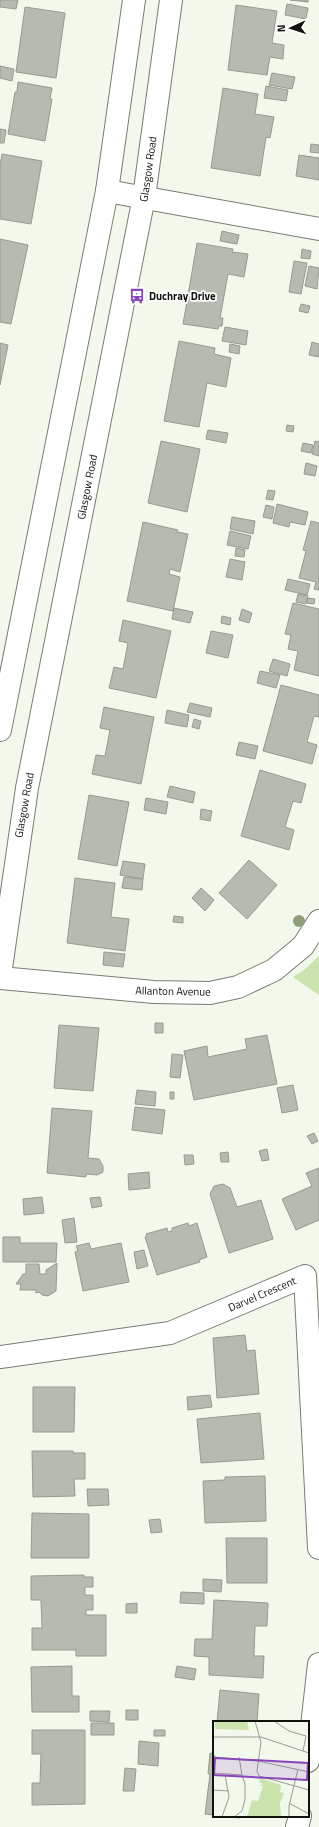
<svg xmlns="http://www.w3.org/2000/svg" width="319" height="1827" viewBox="0 0 319 1827" font-family="'Titillium Web',sans-serif">
<style>
.green{fill:#cbe4ad}
.building{fill:#b6bbb1;stroke:#969a90}
.lines{fill:none;stroke-linecap:round;stroke-linejoin:round}
.minor-casing{stroke:#787d73;stroke-width:24}
.major-casing{stroke:#787d73;stroke-width:24}
.minor{stroke:#fff;stroke-width:22}
.major{stroke:#fff;stroke-width:22}
.tree{fill:#909e7a}
.labels{text-anchor:middle;stroke-width:3.5;stroke-linejoin:round;paint-order:stroke}
.street-label{font-size:11px;fill:#10120e;stroke:#fff}
.poi-label{font-size:11px;font-weight:bold;fill:#10120e;stroke:#fff;text-anchor:start}
.inset-road{fill:none;stroke:#989c94;stroke-width:1}
.view{fill:#8846bb;fill-opacity:0.15;stroke:#8846bb;stroke-width:2}
.inset-edge{fill:none;stroke:#10120e;stroke-width:2}
</style>
<rect width="100%" height="100%" fill="#f3f8ed"/>
<path class="green" d="M319 956V995L293 977 304 970Z"/>
<path class="building" d="M0 0H18L16 9 0 7Z
M290 0H308V2Z
M287 4 308 8 306 19 285 15Z
M236 5 277 11 272 43 284 45 283 59 270 57 267 75 228 70Z
M25 7 65 13 56 78 16 72Z
M0 66 14 69 12 81 0 78Z
M272 73 295 77 292 89 269 85Z
M18 82 52 88 50 99H52L45 141 8 134 15 92H17Z
M266 86 288 90 286 101 264 98Z
M223 88 258 94 255 114 274 117 270 138 266 137 260 176 211 168Z
M0 129 6 130 4 143H0Z
M311 144 319 145V153L310 152Z
M2 154 42 161 31 224 0 219V165Z
M299 155 319 158V180L296 176Z
M222 231 239 235 237 244 220 241Z
M0 239 28 245 11 324 0 322Z
M197 243 233 249 232 252 248 254 244 277 228 274 220 318H223L222 326H219L218 329 183 324Z
M302 249 311 251 310 259 301 258Z
M294 261 307 263 301 294 289 292Z
M309 266 319 268 317 289 305 286Z
M301 304 310 306 308 313 299 311Z
M225 327 248 331 246 345 222 341Z
M179 341 215 348 214 354 231 358 226 387 207 383 199 427 164 421Z
M312 342 319 344V357L309 355Z
M0 343 8 345 0 385Z
M230 344 240 346 239 354 229 352Z
M287 425 294 426 293 432 286 431Z
M208 430 228 433 226 443 206 439Z
M161 441 200 449 187 512 148 503Z
M315 441 319 442V456L312 454Z
M303 443 313 445 311 453 301 451Z
M306 463 317 466 315 476 304 474Z
M268 490 275 491 273 500 266 499Z
M277 504 308 512 305 525 290 522 289 527 273 523Z
M266 505 274 507 272 519 263 517Z
M232 517 255 521 253 534 230 529Z
M311 521 319 523V590L314 589 316 582 299 578 306 551 303 550Z
M143 522 178 530 177 532 188 534 180 572 170 569 169 574 180 577 173 611 127 601Z
M230 531 251 536 248 549 227 545Z
M236 548 245 550 244 557 235 556Z
M230 559 245 562 242 580 226 577Z
M288 579 310 584 307 595 285 590Z
M298 594 308 596 306 604 296 602Z
M308 598 315 599 314 604 307 603Z
M293 603 319 609V676L294 670 298 651 288 649 291 635 285 634Z
M174 608 193 612 190 623 172 619Z
M242 609 252 613 249 623 239 620Z
M222 616 231 618 230 625 221 623Z
M123 620 171 631 156 698 109 688 114 667 123 669 128 643 119 641Z
M211 631 233 635 228 658 206 653Z
M273 659 290 664 287 676 269 671Z
M260 671 280 675 276 688 257 683Z
M281 685 319 695V717L314 716 307 742 317 745 312 764 263 751Z
M190 703 212 708 210 717 187 712Z
M104 707 154 717 141 784 92 774 96 755 105 756 110 730 100 728Z
M167 710 189 715 187 727 165 723Z
M194 719 201 721 199 729 192 727Z
M239 742 258 746 255 759 236 755Z
M260 770 306 784 301 803 293 801 285 827 294 830 289 850 241 836Z
M170 786 195 792 193 803 167 797Z
M89 795 129 802 117 866 78 859Z
M146 798 168 802 166 814 144 810Z
M201 809 212 811 210 821 200 819Z
M249 860 277 885 247 919 219 893Z
M123 861 145 864 143 879 120 875Z
M124 877 143 879 142 890 122 888Z
M75 878 115 883 111 917 129 919 125 951 67 943Z
M201 888 214 900 205 911 192 898Z
M174 916 183 917V923L173 922Z
M104 952 125 954 123 967 103 965Z
M155 1023H163V1033H155Z
M59 1025 99 1028 93 1091 54 1088Z
M267 1035 277 1084 194 1100 184 1051 207 1046 208 1057 247 1049 245 1039Z
M172 1054 183 1055 180 1078 170 1077Z
M293 1085 298 1110 282 1113 277 1088Z
M137 1090 156 1092 155 1106 135 1104Z
M170 1092H174V1099H170Z
M135 1107 165 1110 162 1134 132 1130Z
M52 1108 92 1111 88 1158 99 1159 103 1166V1172L97 1175 86 1174V1177L47 1173Z
M314 1133 318 1141 312 1144 307 1136Z
M267 1149 269 1160 262 1161 259 1151Z
M228 1152 229 1162H221L220 1153Z
M184 1155H193L194 1164 185 1165Z
M319 1168V1220L296 1230 282 1199 312 1186 306 1173Z
M149 1172 150 1188 129 1190 128 1174Z
M223 1184 230 1188 237 1207 261 1200 273 1239 229 1253 210 1194 214 1186Z
M42 1197 44 1213 24 1215 23 1199Z
M100 1197 102 1206 92 1208 90 1198Z
M74 1218 77 1242 65 1243 62 1220Z
M188 1223 189 1226 197 1223 207 1257 199 1260 200 1262 157 1275 145 1237 147 1236 146 1234 167 1228 168 1232 172 1231V1228Z
M3 1237H20V1243H57L56 1262H3Z
M89 1243 91 1249 121 1243 129 1282 83 1291 75 1252 78 1251 76 1246Z
M144 1250 148 1266 137 1269 134 1252Z
M57 1263 56 1291 48 1296 42 1295 39 1292 36 1293V1290H20L21 1284H16L23 1274H26V1264H39L40 1274H46V1270Z
M245 1335 247 1351 255 1350 259 1394 217 1398 213 1338Z
M33 1387H75L74 1432H33Z
M210 1395 212 1407 188 1410 187 1397Z
M260 1413 264 1459 201 1463 197 1419Z
M32 1451H73V1453H85V1479H74L75 1496 33 1497Z
M265 1476 266 1521 205 1523 203 1481 225 1480V1477Z
M87 1489H108L109 1505 88 1506Z
M32 1513 89 1514V1558H31Z
M160 1519 162 1532 151 1533 149 1520Z
M226 1538H267V1583H227Z
M84 1575V1577H93V1587H85V1595H93V1610H86V1615H106V1656H76V1650H32V1628H42L41 1600H31V1576Z
M203 1579 222 1580 221 1592 203 1591Z
M181 1592 204 1593V1604L180 1603Z
M214 1600 268 1603 267 1626H255L254 1656H264L263 1678 209 1675V1657L194 1656 195 1639H212Z
M137 1603V1613H126V1604Z
M72 1666V1696H79V1712H32L31 1667Z
M177 1666 196 1669 194 1680 175 1677Z
M220 1690 259 1694 257 1722H217Z
M126 1710H138V1720H126Z
M90 1711H110L109 1722 90 1721Z
M91 1723H114V1735H91Z
M32 1730H85V1804L32 1805V1783H40L41 1754H32Z
M154 1730H165V1736H154Z
M139 1741 159 1743 158 1766 138 1764Z
M210 1753 214 1754V1815L205 1814 210 1774H208Z
M125 1768 136 1769 134 1791H123Z
M222 1816H241L240 1818Z"/>
<g class="lines">
<defs>
<path id="minor" d="M107 191 319 229
M0 978 154 992 210 993 238 987 274 970 303 946 319 921
M0 1357 170 1333 305 1276 319 1548
M308 1761 319 1664
M297 1827 300 1816"/>
<path id="major" d="M0 730 107 191 134 0
M0 975 27 788 144 197 171 0"/>
</defs>
<use href="#minor" class="minor-casing"/>
<use href="#major" class="major-casing"/>
<use href="#minor" class="minor"/>
<use href="#major" class="major"/>
</g>
<circle class="tree" cx="299" cy="921" r="6"/>
<defs>
<symbol id="bus-bare" viewBox="-9 -9 18 18"><path d="M-5-6H5V4H4V6H2V4H-2V6H-4V4H-5ZM-3.5-4V0h7V-4ZM-3.5 1.2v1.5H-2V1.2ZM2 1.2v1.5H3.5V1.2Z" fill="#8846bb" stroke="#fff" stroke-width="2.5" paint-order="stroke"/></symbol>
</defs>
<g fill-rule="evenodd">
<use href="#bus-bare" x="126" y="285" width="22" height="22"/>
</g>
<g class="labels">
<g class="street-label">
<text transform="translate(148 169) rotate(-82)" y="4">Glasgow Road</text>
<text transform="translate(87 487) rotate(-79)" y="4">Glasgow Road</text>
<text transform="translate(24 805) rotate(-80)" y="4">Glasgow Road</text>
<text transform="translate(173 991) rotate(1)" y="4">Allanton Avenue</text>
<text transform="translate(262 1294) rotate(-23)" y="4">Darvel Crescent</text>
</g>
<g class="poi-label">
<text x="149" y="300">Duchray Drive</text>
</g>
</g>
<g transform="translate(213 1721)">
<rect width="96" height="96" fill="#f3f8ed"/>
<path d="M2 0H34L36 9 2 8ZM47 57 68 64 67 71 71 72 67 82 68 96H34L39 79 45 80 50 65H46L50 63 46 61Z" fill="#cbe4ad"/>
<path class="inset-road" d="M42 0 48 21 44 50 46 55 96 69M61 0 76 10 93 15 90 30M0 16H48L96 32M0 36 45 40 96 51M0 52 29 54 26 36M0 52 2 34M0 69 16 70M76 82 96 93M9 96 16 76 12 54M21 96 29 90 32 78V63L29 54M76 96V85L85 48"/>
<path class="view" d="M2 37 95 42 94 59 1 54Z"/>
<rect width="96" height="96" class="inset-edge"/>
</g>
<g transform="translate(291 28) rotate(267)" stroke="#ffffff" stroke-width="3" paint-order="stroke">
<path d="M0-3L7 15L0 10L-7 15Z" fill="#10120e"/>
<text y="-6" font-size="11" font-weight="bold" text-anchor="middle" fill="#10120e">N</text>
</g>
</svg>
